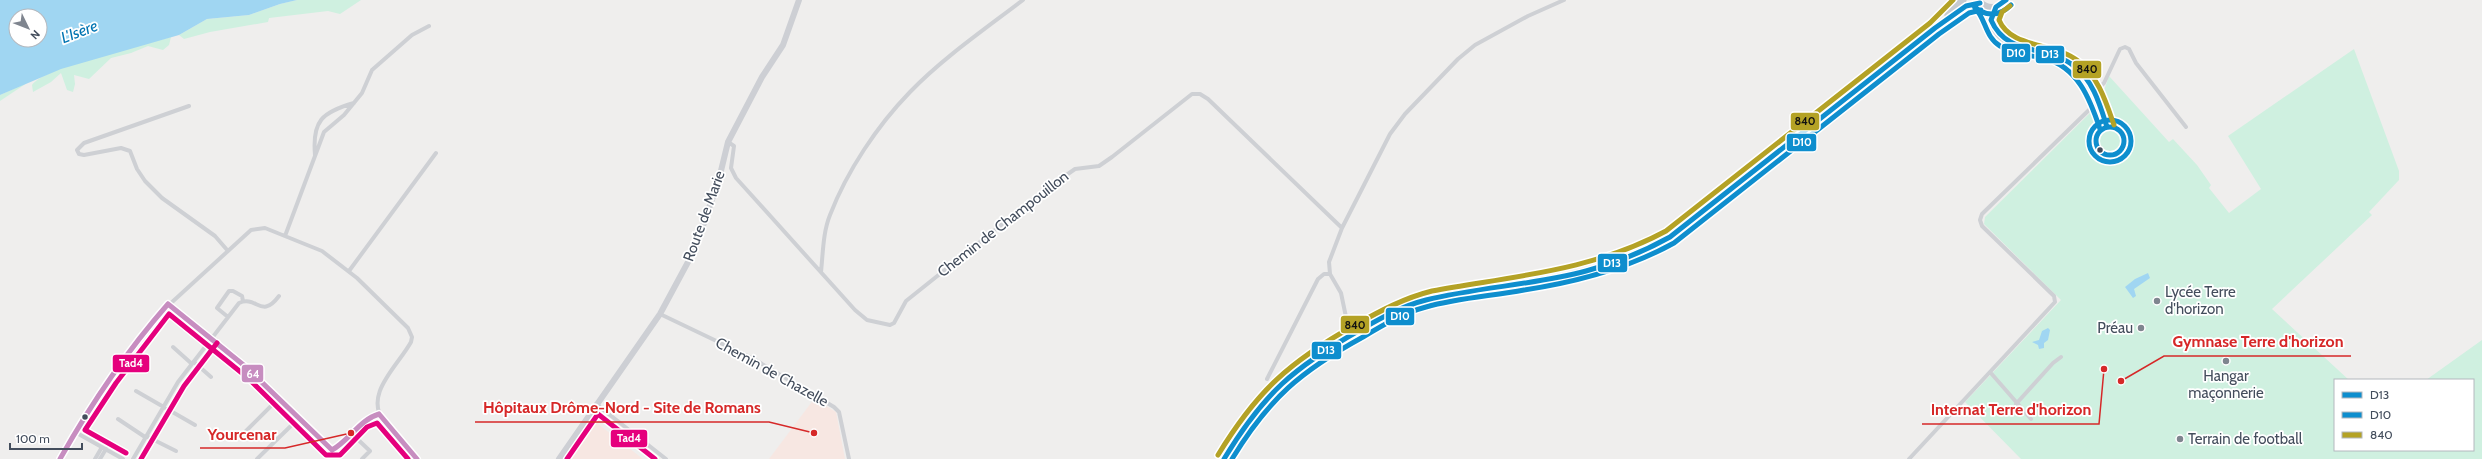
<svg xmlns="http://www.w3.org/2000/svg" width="2482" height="459" viewBox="0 0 2482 459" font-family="Cabin,sans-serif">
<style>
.medical{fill:#f7e7e2}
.green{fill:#cff0e0}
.water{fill:#a0d6f2;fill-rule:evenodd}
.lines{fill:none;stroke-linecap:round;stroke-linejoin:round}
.street{stroke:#ced0d4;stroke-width:4}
.secondary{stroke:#cdcfd4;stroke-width:6}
.primary{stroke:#c7cacf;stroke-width:7}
.bus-1-casing{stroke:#fff;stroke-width:8}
.bus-2-casing{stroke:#fff;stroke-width:8}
.bus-3-casing{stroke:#fff;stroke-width:8}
.bus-4-casing{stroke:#fff;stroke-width:8}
.bus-5-casing{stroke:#fff;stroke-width:8}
.bus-1{stroke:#0e8ece;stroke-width:5}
.bus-2{stroke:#0e8ece;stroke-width:5}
.bus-3{stroke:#b4a225;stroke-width:5}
.bus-4{stroke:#c78dc0;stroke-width:5}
.bus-5{stroke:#e5007d;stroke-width:5}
.bus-dot{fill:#434d5c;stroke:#fff;stroke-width:1.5}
.poi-dot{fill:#7f858f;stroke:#fff;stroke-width:1.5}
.labels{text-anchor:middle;stroke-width:3.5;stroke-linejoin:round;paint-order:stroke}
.street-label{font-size:15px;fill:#434d5c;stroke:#fff}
.poi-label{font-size:15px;fill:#434d5c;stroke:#fff;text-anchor:start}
.water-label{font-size:16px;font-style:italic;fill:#0074b2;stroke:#fff}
.leader{fill:none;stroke:#d62828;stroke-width:1.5}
.callout-dot{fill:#d62828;stroke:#fff;stroke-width:1.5}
.callout-label{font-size:16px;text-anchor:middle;font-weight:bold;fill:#d62828;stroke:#fff;stroke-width:3.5;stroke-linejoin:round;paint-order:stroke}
.line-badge{stroke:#fff;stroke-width:1.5}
.badge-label{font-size:11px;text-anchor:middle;font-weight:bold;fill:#fff}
.pale-badge-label{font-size:11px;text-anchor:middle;font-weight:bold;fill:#111}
</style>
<rect width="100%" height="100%" fill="#efeeed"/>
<path class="medical" d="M814 399 836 412 845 459H769Z
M593 420 643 459H567Z"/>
<path class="green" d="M297 0H361L340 14 328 11 269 18 268 22 210 32 184 39 179 35 207 19 249 15 280 4Z
M171 37 169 45 163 50 148 46 131 53 111 58 89 79 74 75 75 84 73 92 67 90 61 73 51 82 33 92 32 85C46 66 143 45 171 37Z
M2354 49 2399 171V180L2369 212 2372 215 2272 309 2349 380H2335V450H2473V380H2426L2482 340V459H2021L1965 402 2061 300 1984 224 1985 217 2092 111 2098 108 2101 116 2106 115 2101 99 2109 76 2169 142 2173 139 2197 165 2211 185 2209 188 2229 213 2261 189 2228 136Z
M27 83 0 101V95Z"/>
<path class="water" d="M0 0H297L280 4 249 15 207 19 179 35 61 69 0 95ZM16 16H40V40H16Z
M2148 273 2150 278 2134 289 2136 296 2133 298 2125 287 2135 279Z
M2048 328 2050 330 2048 340 2044 343V348L2039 349 2038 345 2032 342 2039 340 2042 331Z"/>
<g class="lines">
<path class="street" d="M2095 92 2104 83 2120 49 2125 47 2129 49 2136 63 2186 127
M189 106 84 143 77 150 79 154 84 155 121 148 130 151 137 169 145 181 162 198 215 236 228 251
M728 142 734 146 731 168 736 178 855 310 867 320 890 325 894 323 906 301 1045 190 1075 169 1099 166 1112 157 1192 94H1200L1208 99 1342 228
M315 155C312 121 322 112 354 103
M285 236 324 132 344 115 362 93 372 70 412 35 429 26
M349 271 436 153
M821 272C823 253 823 232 830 215 847 171 877 126 910 92 943 58 985 29 1023 0
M168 304 246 367 332 450
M660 314 752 358 834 407 839 412 849 459
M228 317 217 308 229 291H233L242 296 243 301
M1353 334 1346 317 1341 293 1330 274 1329 262 1342 228 1390 134 1405 114 1458 59 1475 45 1528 16 1564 0
M173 347 192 364
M194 362 211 377
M1990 372 2031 419
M1267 379 1318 279 1324 274H1330
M136 391 195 425
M596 404 666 459
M2016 404 2053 363 2061 357
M118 419 145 437
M246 431 279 398
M75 432 123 459
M351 433 370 451 362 459
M146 436 176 451
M60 459 88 411 159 314 251 230 265 228 322 251 357 278 408 328 412 337 411 342C398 366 362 395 385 423 395 436 408 445 417 459
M95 459 102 447
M100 459 106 449
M133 459 178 382 239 303C257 295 261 320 279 296
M257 459 299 418
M328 459 332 450 339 446 363 421 379 414
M1909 459 2055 302 2054 296 1982 226 1980 220 1982 214 2090 109 2100 103C2083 65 2064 56 2025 47 2015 45 2004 43 1997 35 1990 27 1990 15 1985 6"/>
<path class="secondary" d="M559 459 660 314 695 249 719 179 728 142 762 77 783 45 799 0"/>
<path class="primary" d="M1978 0C1986 10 1998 10 2006 0
M1948 15 1963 0
M1224 459C1263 390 1291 368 1360 330 1383 317 1407 303 1434 298 1514 282 1599 281 1670 237L1935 28 1966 6 1980 3"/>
<defs>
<path id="bus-1" d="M2006 0 1996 7 1991 20C2007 57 2046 44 2074 66 2093 80 2100 105 2107 127
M2096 141a14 14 0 1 1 28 0a14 14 0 1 1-28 0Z
M1224 459C1264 393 1293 368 1360 330 1381 318 1402 306 1426 300 1478 287 1534 285 1586 271 1616 263 1643 252 1670 237L1935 28 1966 6 1980 3"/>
<path id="bus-2" d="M1973 5C1984 17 1999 17 2011 5
M1975 8C1986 19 1985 37 2000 46 2013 55 2029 55 2044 58 2078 67 2090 99 2100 129
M2089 141a21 21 0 1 1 42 0a21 21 0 1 1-42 0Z
M1232 459C1269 398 1301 371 1363 337 1383 325 1403 313 1426 307 1458 298 1492 296 1524 290 1577 282 1627 269 1674 243L1939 34 1969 13 1981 10"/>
<path id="bus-3" d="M2010 6 2002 12 1999 20C2011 49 2055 42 2078 61 2098 76 2106 102 2114 125
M1218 455C1257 391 1289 362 1355 325 1380 311 1404 298 1432 291 1514 276 1592 271 1666 231L1930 23 1953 0"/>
<path id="bus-4" d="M168 304 246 367 332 450
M379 414 417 459
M332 450C350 440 359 420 379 414
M60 459C91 404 126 352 168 304"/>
<path id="bus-5" d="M126 453 85 430 116 383 169 314 248 378 326 455H340L367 427 377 423 408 459
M141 459 184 386 217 343
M567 459 598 414 655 459"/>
</defs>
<use href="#bus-1" class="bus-1-casing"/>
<use href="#bus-2" class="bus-2-casing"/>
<use href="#bus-3" class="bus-3-casing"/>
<use href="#bus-4" class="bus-4-casing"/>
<use href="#bus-5" class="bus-5-casing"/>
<use href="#bus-1" class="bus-1"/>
<use href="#bus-2" class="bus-2"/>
<use href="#bus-3" class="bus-3"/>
<use href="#bus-4" class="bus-4"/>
<use href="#bus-5" class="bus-5"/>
</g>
<g class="bus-dot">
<circle cx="2100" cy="150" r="3.5"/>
<circle cx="85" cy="417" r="3.5"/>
</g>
<g class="poi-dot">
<circle cx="2157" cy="301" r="4"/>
<circle cx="2141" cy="328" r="4"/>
<circle cx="2226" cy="361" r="4"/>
<circle cx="2180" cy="439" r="4"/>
</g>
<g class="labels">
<g class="street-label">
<text transform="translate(704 216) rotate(-70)" y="5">Route de Marie</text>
<text transform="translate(1003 224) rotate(-38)" y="5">Chemin de Champouillon</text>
<text transform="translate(772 372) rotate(29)" y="5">Chemin de Chazelle</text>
</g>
<g class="poi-label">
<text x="2165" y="297">Lycée Terre<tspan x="2165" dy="17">d'horizon</tspan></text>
<text x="2133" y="333" text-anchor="end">Préau</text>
<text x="2226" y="381" text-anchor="middle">Hangar<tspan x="2226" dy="17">maçonnerie</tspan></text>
<text x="2188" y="444">Terrain de football</text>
</g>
<g class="water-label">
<text transform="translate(79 31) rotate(-21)" y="6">L'Isère</text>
</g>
</g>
<path class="leader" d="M2121 381L2164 356H2351M814 433L769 422H475M2104 369L2099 424H1922M351 433L285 448H200"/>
<g class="callout-dot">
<circle cx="2121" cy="381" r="4"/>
<circle cx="814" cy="433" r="4"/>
<circle cx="2104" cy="369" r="4"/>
<circle cx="351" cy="433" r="4"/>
</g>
<g class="callout-label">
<text x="2258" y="347">Gymnase Terre d'horizon</text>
<text x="622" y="413">Hôpitaux Drôme-Nord - Site de Romans</text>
<text x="2011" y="415">Internat Terre d'horizon</text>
<text x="242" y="440">Yourcenar</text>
</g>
<g class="line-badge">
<rect x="2001" y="43" width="30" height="20" rx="4" fill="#0e8ece"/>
<rect x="2035" y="45" width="30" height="19" rx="4" fill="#0e8ece"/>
<rect x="2072" y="60" width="30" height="19" rx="4" fill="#b4a225"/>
<rect x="1790" y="112" width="30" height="19" rx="4" fill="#b4a225"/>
<rect x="1786" y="133" width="31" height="19" rx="4" fill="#0e8ece"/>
<rect x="1597" y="253" width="31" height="20" rx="4" fill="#0e8ece"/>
<rect x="1385" y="307" width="30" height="19" rx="4" fill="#0e8ece"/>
<rect x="1340" y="315" width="30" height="19" rx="4" fill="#b4a225"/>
<rect x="1311" y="341" width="31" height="19" rx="4" fill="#0e8ece"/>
<rect x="112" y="354" width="38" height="19" rx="4" fill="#e5007d"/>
<rect x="241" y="364" width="23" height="19" rx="4" fill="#c78dc0"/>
<rect x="610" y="429" width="38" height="19" rx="4" fill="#e5007d"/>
</g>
<g class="badge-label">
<text x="2016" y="57">D10</text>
<text x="2050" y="58">D13</text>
<text x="1802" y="146">D10</text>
<text x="1612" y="267">D13</text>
<text x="1400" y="320">D10</text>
<text x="1326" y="354">D13</text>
<text x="131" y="367">Tad4</text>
<text x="253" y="378">64</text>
<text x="629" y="442">Tad4</text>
</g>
<g class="pale-badge-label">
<text x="2087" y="73">840</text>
<text x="1805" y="125">840</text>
<text x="1355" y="329">840</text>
</g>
<rect x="2334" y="379" width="140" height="72" fill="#ffffff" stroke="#b4b8be"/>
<rect x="2342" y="392" width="20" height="6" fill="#0e8ece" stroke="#b4b8be"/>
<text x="2370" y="399" font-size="12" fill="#434d5c">D13</text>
<rect x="2342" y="412" width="20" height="6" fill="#0e8ece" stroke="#b4b8be"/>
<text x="2370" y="419" font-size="12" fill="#434d5c">D10</text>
<rect x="2342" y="432" width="20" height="6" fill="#b4a225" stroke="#b4b8be"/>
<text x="2370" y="439" font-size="12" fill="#434d5c">840</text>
<g transform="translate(28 28) rotate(133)"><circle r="19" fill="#ffffff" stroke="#b4b8be"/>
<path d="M0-3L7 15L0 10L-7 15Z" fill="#7f858f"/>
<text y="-6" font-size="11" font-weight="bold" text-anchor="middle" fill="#434d5c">N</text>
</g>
<path d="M10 443v6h72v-6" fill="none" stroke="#434d5c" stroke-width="2"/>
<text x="16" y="443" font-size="12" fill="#434d5c" stroke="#ffffff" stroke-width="3" paint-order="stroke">100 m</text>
</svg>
